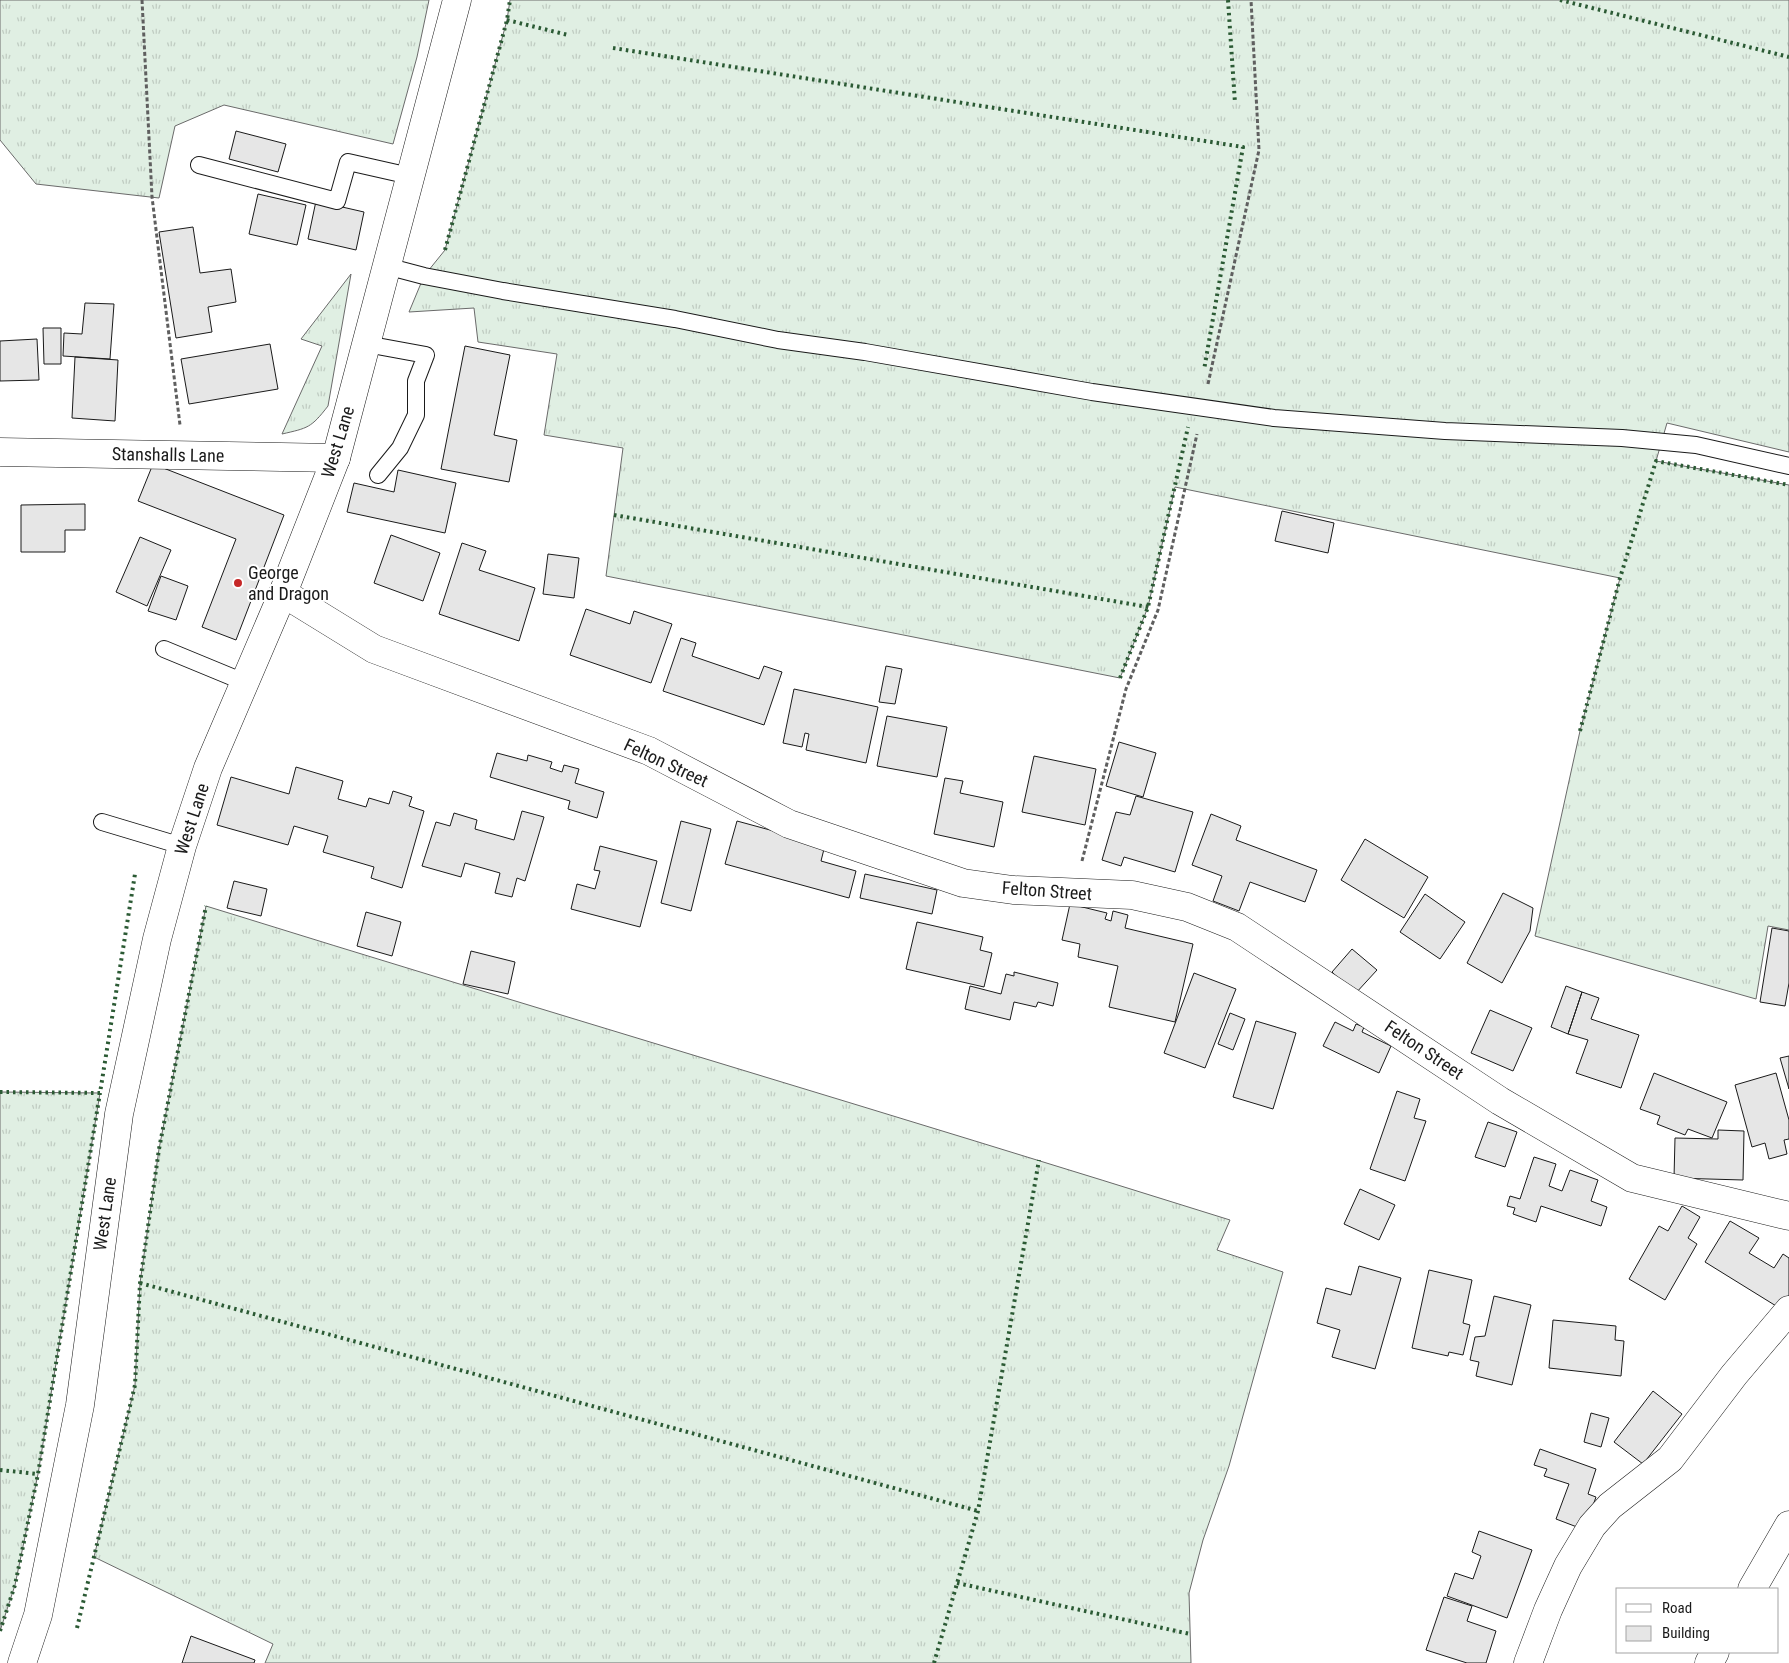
<svg xmlns="http://www.w3.org/2000/svg" width="1789" height="1663" viewBox="0 0 1789 1663" font-family="'Roboto Condensed',sans-serif">
<style>
.grass{fill:url(#grass-tufts);stroke:#6a6a6a}
.building{fill:#e6e6e6;stroke:#1a1a1a}
.lines{fill:none;stroke-linecap:round;stroke-linejoin:round}
.lane-casing{stroke:#1a1a1a;stroke-width:18}
.street-casing{stroke:#1a1a1a;stroke-width:29}
.secondary-casing{stroke:#1a1a1a;stroke-width:29}
.path{stroke:#5f5f5f;stroke-width:3;stroke-dasharray:4 2.5;stroke-linecap:butt}
.lane{stroke:#fff;stroke-width:16}
.street{stroke:#fff;stroke-width:28}
.secondary{stroke:#fff;stroke-width:28}
.hedge{stroke:#2b5a34;stroke-width:4;stroke-dasharray:2.5 4;stroke-linecap:butt}
.poi-dot{fill:#c62828;stroke:#fff;stroke-width:2}
.labels{text-anchor:middle;stroke-width:4;stroke-linejoin:round;paint-order:stroke}
.street-label{font-size:18px;fill:#1a1a1a;stroke:#fff}
.poi-label{font-size:18px;fill:#1a1a1a;stroke:#fff;text-anchor:start}
</style>
<defs>
<pattern id="grass-tufts" width="24" height="20" patternUnits="userSpaceOnUse" patternTransform="scale(1.25)"><rect width="24" height="20" fill="#e0efe3"/><path d="M3 7l-1-3M5 7V3M7 7l1-3M15 17l-1-3M17 17v-4M19 17l1-3" fill="none" stroke="#c0ccc2"/></pattern>
</defs>
<rect width="100%" height="100%" fill="#fff"/>
<path class="grass" d="M0 0H429L417 57 393 144 224 105 175 126 159 198 36 184 0 140Z
M510 0H1789V452L1667 423 1656 461 1789 485V930L1768 926 1756 999 1535 936 1580 731 1620 578 1175 487 1148 607 1120 678 606 576 623 448 544 435 557 354 478 342 474 308 409 312 424 276 445 250 507 20Z
M351 274 328 406C311 428 308 428 282 434L322 346 301 339Z
M206 906C547 1012 889 1113 1230 1220L1217 1250 1283 1272 1229 1466 1203 1540 1189 1593 1191 1663H265L273 1644 94 1557 135 1385 140 1283 159 1149Z
M0 1092 100 1093 38 1474 15 1585 0 1631Z"/>
<path class="building" d="M236 131 286 144 278 172 229 159Z
M258 194 306 205 297 245 249 234Z
M316 201 364 212 356 250 308 239Z
M193 227 200 273 231 269 236 302 208 307 212 332 176 338 159 232Z
M85 303 114 304 110 359 63 356 64 333 82 334Z
M43 328H61V364H44Z
M37 339 39 380 0 381V341Z
M270 344 278 389 189 404 181 359Z
M465 346 510 355 494 435 517 440 509 482 441 469Z
M75 357 118 360 115 421 72 418Z
M153 464 284 515 236 640 202 627 236 539 138 501Z
M398 470 456 483 445 533 347 512 354 483 394 492Z
M85 504V530H65V552H21V505Z
M1282 511 1334 523 1328 553 1275 541Z
M391 535 440 553 423 601 374 583Z
M140 537 171 550 147 606 116 592Z
M462 543 486 551 479 570 535 588 519 641 439 614Z
M548 554 579 558 574 598 543 594Z
M161 576 188 586 176 620 148 611Z
M586 609 630 624 634 611 672 624 651 683 570 655Z
M681 638 696 643 692 656 759 679 764 666 782 672 764 725 663 691Z
M886 666 902 669 895 704 879 702Z
M794 689 878 707 866 763 806 750 809 734 805 733 802 747 783 743Z
M887 716 947 727 937 777 877 766Z
M1119 742 1156 753 1143 797 1106 786Z
M497 753 527 761 528 755 552 762 550 768 562 772 564 765 579 769 575 783 604 792 597 818 568 809 570 801 490 777Z
M1034 756 1096 769 1085 825 1022 812Z
M296 767 343 781 338 799 366 807 369 798 389 804 393 791 412 797 409 806 424 811 402 888 371 878 374 867 323 852 328 836 294 826 288 845 217 825 231 777 289 794Z
M945 778 963 781 960 793 1003 802 994 847 934 834Z
M1136 796 1193 812 1175 872 1124 857 1121 866 1102 860 1116 812 1130 815Z
M522 811 544 817 525 881 517 878 512 897 495 893 500 873 465 863 461 877 422 866 436 822 450 826 454 813 477 820 475 829 514 840Z
M1211 814 1241 826 1236 840 1317 870 1305 902 1250 882 1239 911 1213 901 1222 876 1192 865Z
M681 821 711 829 691 911 661 903Z
M737 821 825 845 821 861 856 871 849 898 725 864Z
M1365 839 1428 877 1404 918 1341 880Z
M600 846 657 861 640 927 571 909 577 884 595 889 600 871 594 870Z
M865 874 937 890 932 914 860 898Z
M234 881 267 889 261 916 227 908Z
M1503 893 1533 908 1530 931 1502 983 1467 963Z
M1425 894 1465 922 1440 959 1400 932Z
M1070 904 1107 913 1105 919 1111 921 1113 911 1128 915 1125 928 1193 944 1175 1022 1109 1007 1118 966 1078 957 1080 944 1062 940Z
M366 912 401 922 392 956 357 946Z
M917 922 983 937 980 950 992 953 984 987 906 969Z
M1772 928 1789 931V983L1785 1006 1760 1002Z
M1352 949 1377 970 1355 994 1332 972Z
M471 951 515 962 508 994 463 984Z
M1014 972 1058 983 1053 1006 1038 1002 1036 1007 1014 1002 1010 1020 965 1009 970 986 1001 994 1006 974 1014 976Z
M1194 973 1236 989 1205 1068 1164 1053Z
M1566 986 1582 992 1568 1034 1551 1027Z
M1582 992 1599 998 1591 1019 1639 1035 1621 1088 1576 1073 1588 1040 1568 1034Z
M1490 1010 1532 1028 1513 1071 1471 1053Z
M1230 1013 1245 1019 1233 1050 1218 1044Z
M1256 1021 1296 1033 1273 1109 1233 1097Z
M1335 1022 1353 1031 1356 1024 1364 1027 1362 1032 1391 1046 1379 1073 1323 1046Z
M1789 1056V1089L1780 1058Z
M1654 1073 1727 1102 1712 1138 1688 1129 1685 1135 1657 1124 1660 1116 1640 1109Z
M1776 1073 1789 1120V1139L1784 1140 1787 1154 1769 1159 1765 1143 1752 1147 1735 1085Z
M1397 1091 1420 1099 1414 1118 1426 1121 1405 1181 1370 1169Z
M1488 1122 1517 1132 1505 1167 1475 1157Z
M1718 1130 1744 1131 1743 1180 1674 1178 1675 1138 1718 1139Z
M1534 1157 1556 1164 1549 1186 1562 1191 1570 1170 1598 1180 1591 1201 1607 1207 1601 1226 1541 1206 1536 1222 1513 1214 1515 1208 1507 1206 1510 1196 1520 1199Z
M1360 1189 1395 1205 1379 1240 1344 1224Z
M1682 1206 1700 1217 1688 1238 1697 1244 1665 1300 1629 1279 1659 1226 1668 1231Z
M1730 1221 1759 1238 1749 1253 1774 1268 1783 1254 1789 1258V1297L1781 1309 1705 1262Z
M1359 1266 1401 1278 1375 1369 1332 1357 1340 1330 1317 1323 1326 1288 1351 1295Z
M1429 1270 1472 1280 1463 1323 1470 1325 1463 1355 1449 1352 1448 1356 1412 1348Z
M1494 1296 1531 1305 1512 1385 1476 1376 1479 1362 1470 1360 1475 1337 1485 1336Z
M1553 1320 1616 1326 1615 1340 1624 1341 1621 1376 1549 1368Z
M1653 1391 1682 1414 1643 1464 1614 1442Z
M1591 1413 1609 1418 1601 1447 1584 1442Z
M1540 1449 1596 1469 1588 1494 1596 1497 1587 1522 1580 1519 1577 1527 1556 1519 1569 1484 1544 1476 1547 1469 1534 1465Z
M1479 1531 1532 1550 1507 1618 1447 1596 1455 1573 1473 1579 1481 1556 1472 1552Z
M1444 1597 1472 1606 1467 1621 1496 1631 1486 1663H1467L1426 1650Z
M191 1636 255 1660 254 1663H182Z"/>
<g class="lines">
<defs>
<path id="lane" d="M199 165 337 201 348 162 410 176
M386 266 424 276 503 291 675 319 778 340 865 352 1092 392 1274 418 1445 431 1622 438 1696 445 1789 466
M366 344 426 355 416 381V415L400 448 378 475
M164 649 244 682
M102 822 182 846"/>
<path id="street" d="M0 452 336 458
M283 593 374 649 649 751 789 824 963 883 1013 890 1132 895 1187 907 1237 927 1500 1101 1632 1178 1789 1216
M1752 1589 1789 1525
M1528 1663 1548 1610 1568 1566 1592 1526 1610 1506 1670 1459 1734 1375 1789 1310
M1709 1663 1715 1652"/>
<path id="secondary" d="M22 1663 38 1615 80 1405 119 1114 157 939 182 846 208 768 283 593 336 458 457 0"/>
</defs>
<use href="#lane" class="lane-casing"/>
<use href="#street" class="street-casing"/>
<use href="#secondary" class="secondary-casing"/>
<path class="path" d="M142 0 152 197 180 425
M1208 384 1259 150 1251 0
M1082 861 1126 689 1158 610 1197 434"/>
<use href="#lane" class="lane"/>
<use href="#street" class="street"/>
<use href="#secondary" class="secondary"/>
<path class="hedge" d="M1228 0 1235 103
M1560 0 1789 57
M507 20 568 35
M613 48 1243 147 1204 370
M445 250 507 20 510 0
M614 515 1148 607
M1120 678 1148 607 1188 427
M1580 731 1620 578 1656 461 1789 485
M0 1092 100 1093 135 874
M140 1283 978 1511
M0 1470 38 1474
M957 1583 1190 1634
M77 1628 135 1385 140 1283 159 1149 206 906
M0 1631 15 1585 38 1474 100 1093
M934 1663 978 1511 1039 1160"/>
</g>
<circle class="poi-dot" cx="238" cy="583" r="5"/>
<g class="labels">
<g class="street-label">
<text transform="translate(338 442) rotate(-73)" y="6">West Lane</text>
<text transform="translate(168 455) rotate(1)" y="6">Stanshalls Lane</text>
<text transform="translate(666 763) rotate(25)" y="6">Felton Street</text>
<text transform="translate(192 819) rotate(-72)" y="6">West Lane</text>
<text transform="translate(1047 891) rotate(4)" y="6">Felton Street</text>
<text transform="translate(1424 1050) rotate(34)" y="6">Felton Street</text>
<text transform="translate(105 1214) rotate(-82)" y="6">West Lane</text>
</g>
<g class="poi-label">
<text x="248" y="579">George<tspan x="248" dy="21">and Dragon</tspan></text>
</g>
</g>
<rect x="1616" y="1588" width="162" height="65" fill="#ffffff" stroke="#a3a3a3"/>
<rect x="1626" y="1604" width="25" height="8" fill="#ffffff" stroke="#a3a3a3"/>
<text x="1662" y="1613" font-size="15" fill="#1a1a1a">Road</text>
<rect x="1626" y="1626" width="25" height="15" fill="#e6e6e6" stroke="#a3a3a3"/>
<text x="1662" y="1638" font-size="15" fill="#1a1a1a">Building</text>
</svg>
